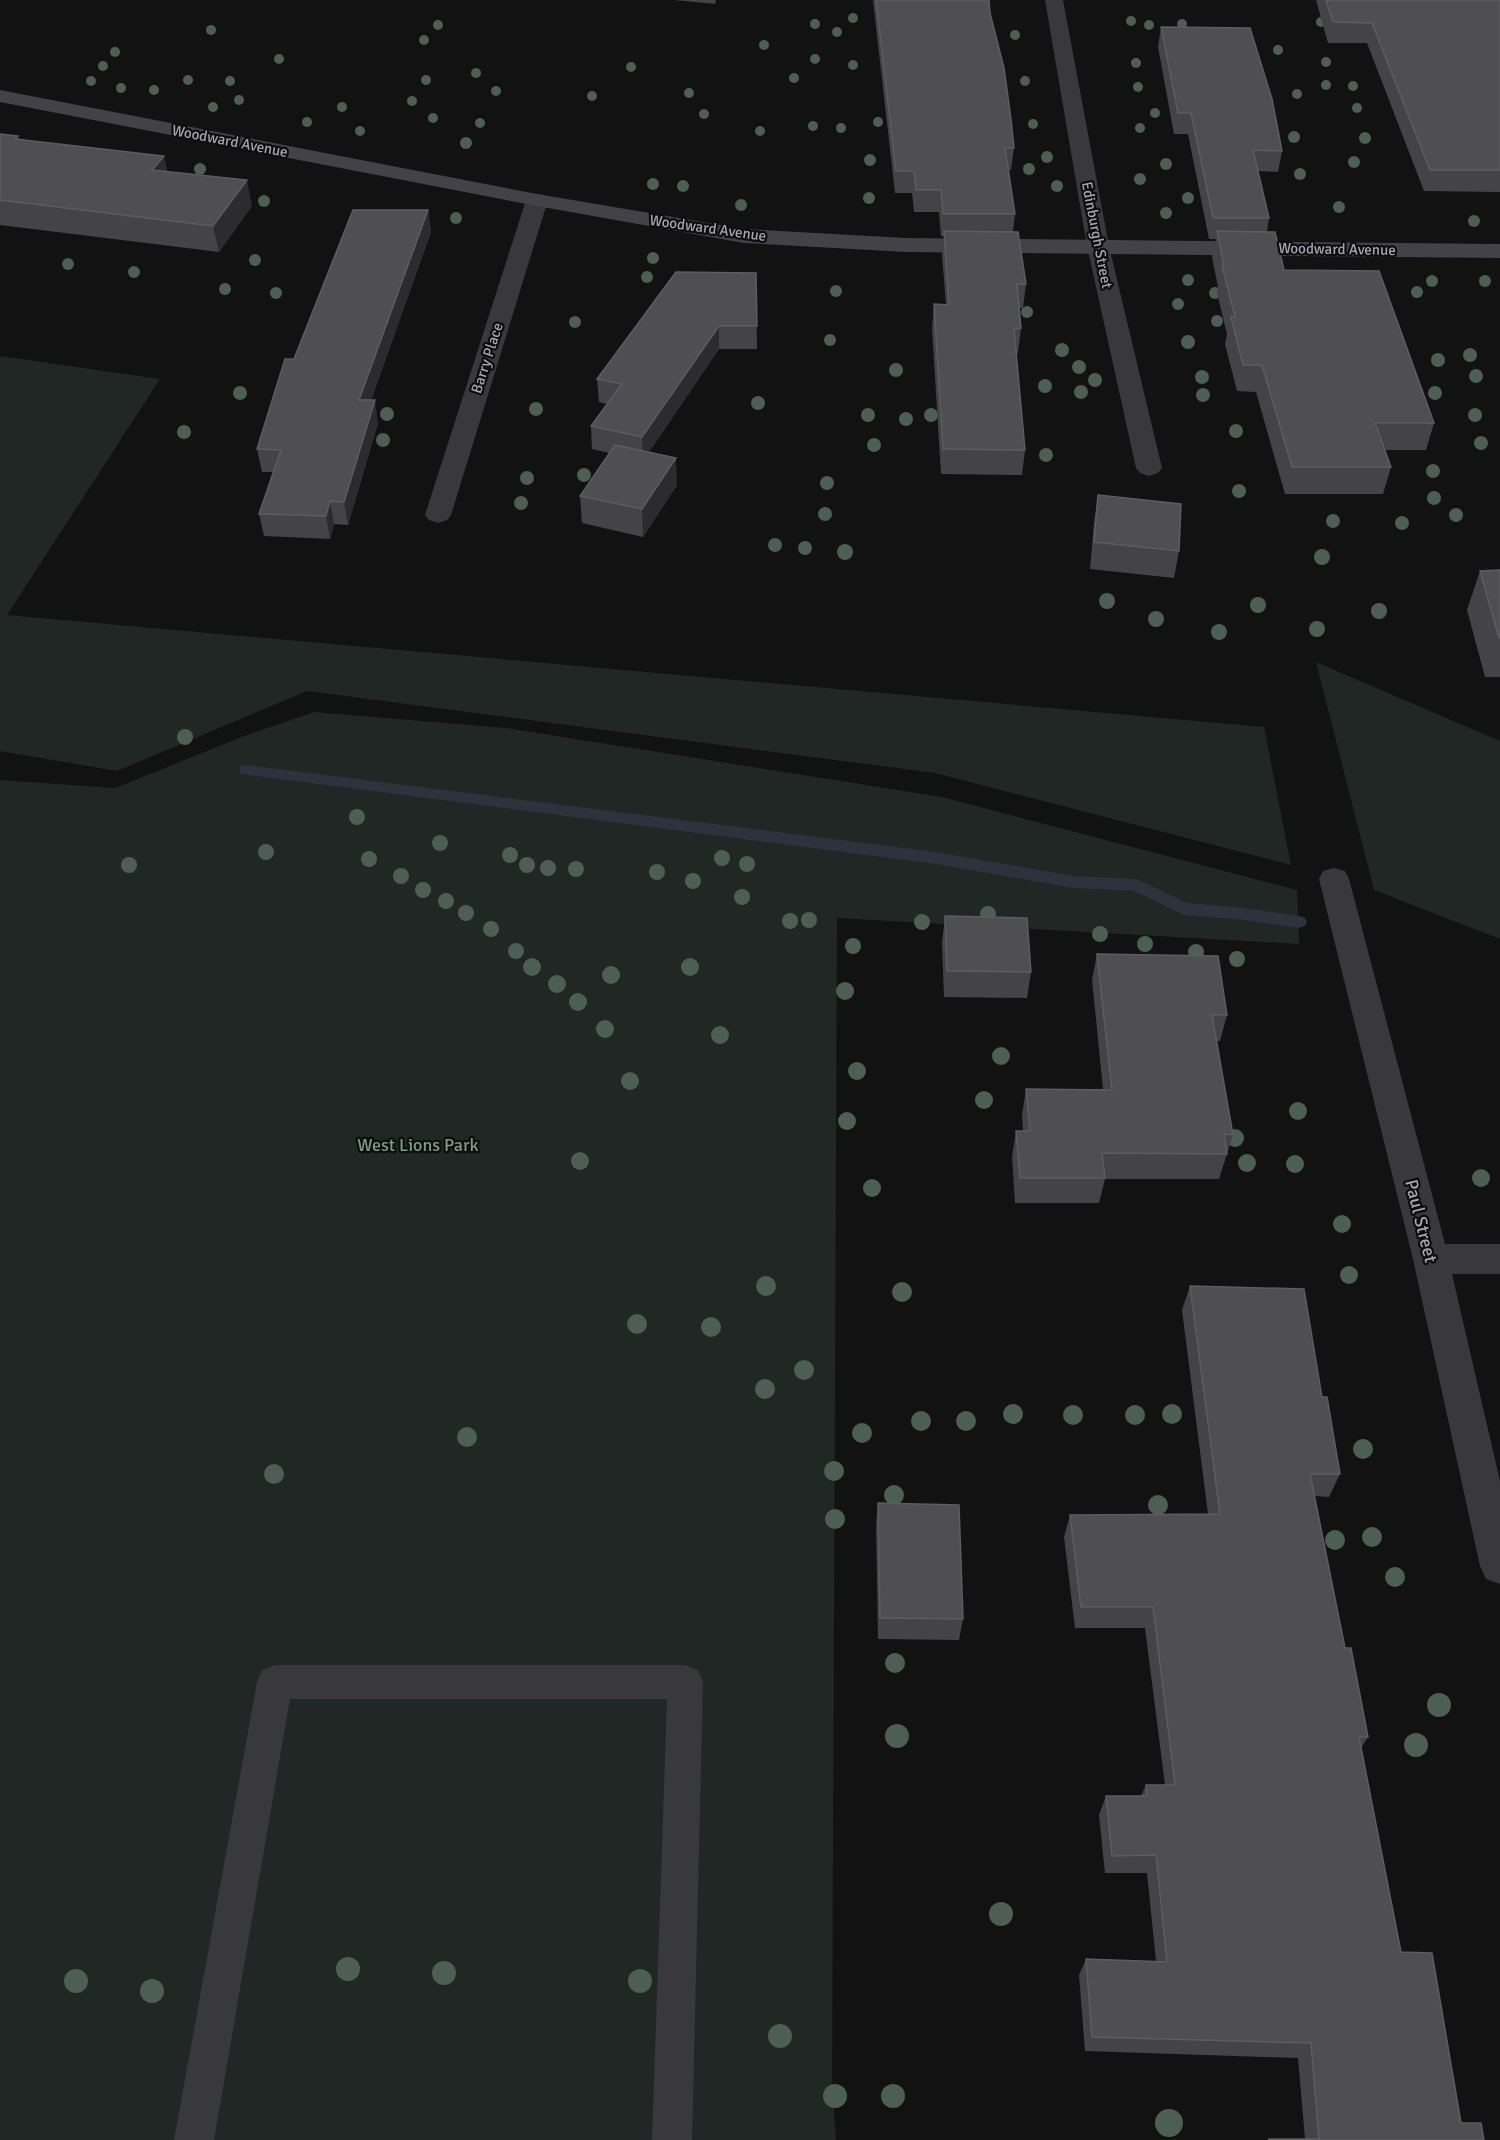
<svg xmlns="http://www.w3.org/2000/svg" width="1500" height="2140" viewBox="0 0 1500 2140" font-family="Signika,sans-serif">
<style>
.green{fill:#212724}
.lines{fill:none;stroke-linecap:round;stroke-linejoin:round}
.stream{fill:#2f313c;fill-rule:evenodd}
.lane{fill:#39383d;fill-rule:evenodd}
.street{fill:#39383d;fill-rule:evenodd}
.secondary{fill:#424248;fill-rule:evenodd}
.tree{fill:#4d5e55}
.wall{fill:#444348}
.shaded-wall{fill:#2c2b2e}
.building{fill:#4f4e53;stroke:#5c5c62;stroke-width:1.5}
.labels{text-anchor:middle;stroke-width:4.5;stroke-linejoin:round;paint-order:stroke}
.far-street-label{font-size:15px;fill:#a6a5b2;stroke:#0d0d0e}
.park-label{font-size:18px;fill:#7d9c8b;stroke:#0d0d0e}
.street-label{font-size:18px;fill:#a6a5b2;stroke:#0d0d0e}
</style>
<rect width="100%" height="100%" fill="#121213"/>
<path class="green" d="M0 356 160 379 7 615 1264 727 1291 865 935 773 307 691 117 771 0 751Z
M1316 662 1500 741V939L1374 890Z
M314 712 506 728 942 797 1297 890 1299 944 837 918 832 2081 836 2140H0V780L115 788 244 736Z"/>
<g class="lines">
<path class="stream" d="M247 765 936 852 1073 876 1137 879 1187 903 1245 908 1299 916 1305 918 1307 922 1305 926 1299 928 1245 920 1184 915 1134 891 1073 888 936 864 241 774 239 770 241 766Z"/>
<path class="lane" d="M275 1665H685L698 1670 703 1682 692 2140H652L667 1699H290L214 2140H174L257 1682 262 1670Z"/>
<path class="street" d="M1045 0H1063L1109 246 1162 468 1158 473 1149 476 1140 473 1136 468 1087 246Z
M537 194 545 195 548 200 451 515 447 520 438 523 429 520 425 515 526 200 529 195Z
M1334 868 1345 871 1349 879 1445 1244H1500V1274H1452L1500 1481V1584L1486 1579 1480 1566 1413 1259 1319 879 1323 871Z"/>
<path class="secondary" d="M0 90 537 194 744 229 906 238 1500 244V258L906 252 744 243 537 206 0 102Z"/>
</g>
<g class="tree">
<circle cx="853" cy="18" r="5"/>
<circle cx="1131" cy="21" r="5"/>
<circle cx="1321" cy="22" r="5"/>
<circle cx="815" cy="24" r="5"/>
<circle cx="1182" cy="24" r="5"/>
<circle cx="438" cy="25" r="5"/>
<circle cx="1149" cy="25" r="5"/>
<circle cx="211" cy="30" r="5"/>
<circle cx="837" cy="32" r="5"/>
<circle cx="1015" cy="35" r="5"/>
<circle cx="424" cy="40" r="5"/>
<circle cx="764" cy="45" r="5"/>
<circle cx="1278" cy="50" r="5"/>
<circle cx="115" cy="52" r="5"/>
<circle cx="279" cy="59" r="5"/>
<circle cx="815" cy="59" r="5"/>
<circle cx="1326" cy="62" r="5"/>
<circle cx="1136" cy="63" r="5"/>
<circle cx="853" cy="65" r="5"/>
<circle cx="103" cy="66" r="5"/>
<circle cx="631" cy="67" r="5"/>
<circle cx="476" cy="73" r="5"/>
<circle cx="794" cy="78" r="5"/>
<circle cx="188" cy="80" r="5"/>
<circle cx="426" cy="80" r="5"/>
<circle cx="91" cy="81" r="5"/>
<circle cx="230" cy="81" r="5"/>
<circle cx="1025" cy="81" r="5"/>
<circle cx="1326" cy="85" r="5"/>
<circle cx="1353" cy="86" r="5"/>
<circle cx="1138" cy="87" r="5"/>
<circle cx="121" cy="88" r="5"/>
<circle cx="154" cy="90" r="5"/>
<circle cx="496" cy="91" r="5"/>
<circle cx="689" cy="93" r="5"/>
<circle cx="1297" cy="94" r="5"/>
<circle cx="592" cy="96" r="5"/>
<circle cx="239" cy="100" r="5"/>
<circle cx="412" cy="101" r="5"/>
<circle cx="213" cy="107" r="5"/>
<circle cx="342" cy="107" r="5"/>
<circle cx="1357" cy="108" r="5"/>
<circle cx="1155" cy="113" r="5"/>
<circle cx="704" cy="114" r="5"/>
<circle cx="433" cy="118" r="5"/>
<circle cx="307" cy="122" r="5"/>
<circle cx="878" cy="122" r="5"/>
<circle cx="480" cy="123" r="5"/>
<circle cx="1033" cy="124" r="5"/>
<circle cx="813" cy="126" r="5"/>
<circle cx="841" cy="128" r="5"/>
<circle cx="1140" cy="128" r="5"/>
<circle cx="360" cy="131" r="5"/>
<circle cx="760" cy="131" r="5"/>
<circle cx="1294" cy="137" r="6"/>
<circle cx="1365" cy="138" r="6"/>
<circle cx="466" cy="143" r="6"/>
<circle cx="1047" cy="157" r="6"/>
<circle cx="870" cy="160" r="6"/>
<circle cx="1354" cy="162" r="6"/>
<circle cx="1166" cy="164" r="6"/>
<circle cx="200" cy="169" r="6"/>
<circle cx="1029" cy="169" r="6"/>
<circle cx="1300" cy="174" r="6"/>
<circle cx="1140" cy="179" r="6"/>
<circle cx="653" cy="184" r="6"/>
<circle cx="683" cy="186" r="6"/>
<circle cx="1057" cy="186" r="6"/>
<circle cx="869" cy="198" r="6"/>
<circle cx="1188" cy="198" r="6"/>
<circle cx="264" cy="201" r="6"/>
<circle cx="741" cy="205" r="6"/>
<circle cx="1339" cy="207" r="6"/>
<circle cx="1166" cy="213" r="6"/>
<circle cx="456" cy="218" r="6"/>
<circle cx="1474" cy="221" r="6"/>
<circle cx="653" cy="258" r="6"/>
<circle cx="255" cy="260" r="6"/>
<circle cx="68" cy="264" r="6"/>
<circle cx="134" cy="272" r="6"/>
<circle cx="647" cy="277" r="6"/>
<circle cx="1188" cy="280" r="6"/>
<circle cx="1432" cy="281" r="6"/>
<circle cx="1485" cy="281" r="6"/>
<circle cx="225" cy="289" r="6"/>
<circle cx="836" cy="291" r="6"/>
<circle cx="1417" cy="292" r="6"/>
<circle cx="276" cy="293" r="6"/>
<circle cx="1215" cy="293" r="6"/>
<circle cx="1178" cy="304" r="6"/>
<circle cx="1027" cy="312" r="6"/>
<circle cx="1217" cy="321" r="6"/>
<circle cx="575" cy="322" r="6"/>
<circle cx="830" cy="340" r="6"/>
<circle cx="1188" cy="342" r="7"/>
<circle cx="1062" cy="350" r="7"/>
<circle cx="1470" cy="355" r="7"/>
<circle cx="1438" cy="360" r="7"/>
<circle cx="1079" cy="367" r="7"/>
<circle cx="896" cy="370" r="7"/>
<circle cx="1476" cy="376" r="7"/>
<circle cx="1202" cy="377" r="7"/>
<circle cx="1095" cy="380" r="7"/>
<circle cx="1045" cy="386" r="7"/>
<circle cx="1081" cy="392" r="7"/>
<circle cx="240" cy="393" r="7"/>
<circle cx="1435" cy="393" r="7"/>
<circle cx="1203" cy="395" r="7"/>
<circle cx="758" cy="403" r="7"/>
<circle cx="536" cy="409" r="7"/>
<circle cx="387" cy="414" r="7"/>
<circle cx="868" cy="415" r="7"/>
<circle cx="931" cy="415" r="7"/>
<circle cx="1475" cy="415" r="7"/>
<circle cx="906" cy="419" r="7"/>
<circle cx="1236" cy="431" r="7"/>
<circle cx="184" cy="432" r="7"/>
<circle cx="383" cy="440" r="7"/>
<circle cx="1481" cy="443" r="7"/>
<circle cx="874" cy="445" r="7"/>
<circle cx="1046" cy="455" r="7"/>
<circle cx="1433" cy="471" r="7"/>
<circle cx="584" cy="475" r="7"/>
<circle cx="527" cy="478" r="7"/>
<circle cx="827" cy="483" r="7"/>
<circle cx="1239" cy="491" r="7"/>
<circle cx="1434" cy="498" r="7"/>
<circle cx="521" cy="503" r="7"/>
<circle cx="825" cy="514" r="7"/>
<circle cx="1456" cy="515" r="7"/>
<circle cx="1333" cy="521" r="7"/>
<circle cx="1402" cy="523" r="7"/>
<circle cx="775" cy="545" r="7"/>
<circle cx="805" cy="548" r="7"/>
<circle cx="845" cy="552" r="8"/>
<circle cx="1322" cy="557" r="8"/>
<circle cx="1107" cy="601" r="8"/>
<circle cx="1258" cy="605" r="8"/>
<circle cx="1379" cy="611" r="8"/>
<circle cx="1156" cy="619" r="8"/>
<circle cx="1317" cy="629" r="8"/>
<circle cx="1219" cy="632" r="8"/>
<circle cx="185" cy="737" r="8"/>
<circle cx="357" cy="817" r="8"/>
<circle cx="440" cy="843" r="8"/>
<circle cx="266" cy="852" r="8"/>
<circle cx="510" cy="855" r="8"/>
<circle cx="722" cy="858" r="8"/>
<circle cx="369" cy="859" r="8"/>
<circle cx="747" cy="864" r="8"/>
<circle cx="129" cy="865" r="8"/>
<circle cx="527" cy="865" r="8"/>
<circle cx="548" cy="868" r="8"/>
<circle cx="576" cy="869" r="8"/>
<circle cx="657" cy="872" r="8"/>
<circle cx="401" cy="876" r="8"/>
<circle cx="693" cy="881" r="8"/>
<circle cx="423" cy="890" r="8"/>
<circle cx="742" cy="897" r="8"/>
<circle cx="446" cy="901" r="8"/>
<circle cx="466" cy="913" r="8"/>
<circle cx="988" cy="914" r="8"/>
<circle cx="809" cy="920" r="8"/>
<circle cx="790" cy="921" r="8"/>
<circle cx="922" cy="922" r="8"/>
<circle cx="491" cy="929" r="8"/>
<circle cx="1100" cy="934" r="8"/>
<circle cx="1145" cy="944" r="8"/>
<circle cx="853" cy="946" r="8"/>
<circle cx="516" cy="951" r="8"/>
<circle cx="1196" cy="952" r="8"/>
<circle cx="1237" cy="959" r="8"/>
<circle cx="532" cy="967" r="9"/>
<circle cx="690" cy="967" r="9"/>
<circle cx="611" cy="975" r="9"/>
<circle cx="557" cy="984" r="9"/>
<circle cx="845" cy="991" r="9"/>
<circle cx="578" cy="1002" r="9"/>
<circle cx="605" cy="1029" r="9"/>
<circle cx="720" cy="1035" r="9"/>
<circle cx="1001" cy="1056" r="9"/>
<circle cx="857" cy="1071" r="9"/>
<circle cx="630" cy="1081" r="9"/>
<circle cx="984" cy="1100" r="9"/>
<circle cx="1298" cy="1111" r="9"/>
<circle cx="847" cy="1121" r="9"/>
<circle cx="1235" cy="1138" r="9"/>
<circle cx="580" cy="1161" r="9"/>
<circle cx="1247" cy="1163" r="9"/>
<circle cx="1295" cy="1164" r="9"/>
<circle cx="1481" cy="1178" r="9"/>
<circle cx="872" cy="1188" r="9"/>
<circle cx="1342" cy="1224" r="9"/>
<circle cx="1349" cy="1275" r="9"/>
<circle cx="766" cy="1286" r="10"/>
<circle cx="902" cy="1292" r="10"/>
<circle cx="637" cy="1324" r="10"/>
<circle cx="711" cy="1327" r="10"/>
<circle cx="804" cy="1370" r="10"/>
<circle cx="765" cy="1389" r="10"/>
<circle cx="1013" cy="1414" r="10"/>
<circle cx="1172" cy="1414" r="10"/>
<circle cx="1073" cy="1415" r="10"/>
<circle cx="1135" cy="1415" r="10"/>
<circle cx="921" cy="1421" r="10"/>
<circle cx="966" cy="1421" r="10"/>
<circle cx="862" cy="1433" r="10"/>
<circle cx="467" cy="1437" r="10"/>
<circle cx="1363" cy="1449" r="10"/>
<circle cx="834" cy="1471" r="10"/>
<circle cx="274" cy="1474" r="10"/>
<circle cx="894" cy="1495" r="10"/>
<circle cx="1158" cy="1505" r="10"/>
<circle cx="835" cy="1519" r="10"/>
<circle cx="1372" cy="1537" r="10"/>
<circle cx="1335" cy="1540" r="10"/>
<circle cx="1395" cy="1577" r="10"/>
<circle cx="895" cy="1663" r="10"/>
<circle cx="1439" cy="1705" r="12"/>
<circle cx="897" cy="1736" r="12"/>
<circle cx="1416" cy="1745" r="12"/>
<circle cx="1001" cy="1914" r="12"/>
<circle cx="348" cy="1969" r="12"/>
<circle cx="444" cy="1973" r="12"/>
<circle cx="76" cy="1981" r="12"/>
<circle cx="640" cy="1981" r="12"/>
<circle cx="152" cy="1991" r="12"/>
<circle cx="780" cy="2036" r="12"/>
<circle cx="835" cy="2096" r="12"/>
<circle cx="893" cy="2096" r="12"/>
<circle cx="1169" cy="2123" r="14"/>
</g>
<path class="wall" d="M674 0H716L715 4Z
M873 0H989L990 13 1014 148 1011 170H1008L1015 214 1013 232 1026 284 1023 308H1019L1021 328 1018 353H1016L1025 450 1022 475 941 474 932 328 934 304H946L942 255 944 236H941L939 212H914L912 193H895Z
M1316 0H1500V192L1424 191 1367 43H1328Z
M1161 27 1282 151 1278 172 1258 171 1269 218 1267 232 1284 270 1434 423 1426 450H1385L1391 467 1383 494H1285L1256 392 1237 391 1225 344 1227 334 1217 293 1218 287 1212 257 1216 239H1209L1188 134H1174L1158 47Z
M0 134 168 172 252 206 219 252 0 225Z
M428 210 431 232 371 400 378 423 348 525 334 524 330 539 264 536 259 514 273 472H262L257 449 294 359Z
M756 273 757 349H719L649 452 677 485 643 537 582 523 580 496 609 453 592 449 591 426 607 404 599 402 597 379Z
M1098 495 1179 551 1174 578 1090 569 1094 523Z
M1500 570V677H1485L1467 610 1480 571Z
M945 916 1031 972 1027 998 944 997 942 943Z
M1097 954 1227 1015 1220 1041H1216L1233 1135 1219 1179H1105L1099 1203H1015L1012 1157 1016 1131H1023L1022 1115 1026 1089H1103L1092 980Z
M1190 1286 1322 1397 1340 1474 1329 1497 1315 1496 1345 1648 1368 1737 1361 1748 1401 1952 1461 2123 1484 2140H1267L1269 2139H1305L1298 2058 1085 2051 1079 1975 1086 1959 1156 1961 1147 1873H1105L1099 1815 1106 1796H1141L1146 1785H1165L1145 1628H1075L1064 1537 1070 1515 1208 1514 1182 1310Z
M878 1503 963 1619 959 1640 878 1639 876 1525Z"/>
<path class="shaded-wall" d="M164 156 170 182 152 170Z
M247 180 252 206 219 252 213 226Z
M428 210 431 232 363 423 359 400Z
M719 326V349L643 461 642 437Z
M375 400 378 423 348 525 344 502Z
M676 458 677 485 643 537 642 509Z
M330 501 334 524 330 539 326 516Z"/>
<path class="building" d="M876 0H989L990 13 1004 68 1011 119 1014 148H1005L1015 214H943L941 190H916L914 171H896Z
M1326 0H1500V170H1430L1372 23 1333 22Z
M1161 27 1250 28 1272 99 1282 151 1253 150 1269 218H1213L1191 113H1178Z
M0 134 18 136 15 139 164 156 152 170 247 180 213 226 0 200Z
M353 210H428L359 400H375L344 502 330 501 326 516 259 514 281 450 257 449 285 359H294Z
M944 231 1018 232 1026 284H1017L1021 328 1014 329 1025 450 943 449 934 304 949 305Z
M1217 231 1275 232 1284 270 1379 271 1434 423H1375L1391 467H1292L1262 365H1243L1231 317H1235L1222 266H1224Z
M676 272 756 273 757 326H719L642 437 591 426 622 384 597 379Z
M615 445 676 458 642 509 580 496Z
M1098 495 1181 504 1179 551 1094 542Z
M1500 570V638H1499L1480 571Z
M945 916 1027 918 1031 972 947 971Z
M1097 954 1218 956 1227 1015H1212L1233 1135 1224 1134 1227 1154 1102 1153 1105 1178H1020L1016 1131H1030L1026 1089 1112 1090Z
M1190 1286 1304 1289 1322 1397H1327L1340 1474H1310L1345 1648H1351L1368 1737H1359L1401 1952 1432 1953 1461 2123H1481L1484 2140H1269V2139H1319L1311 2043 1092 2037 1086 1959 1167 1962 1156 1855 1112 1856 1106 1796H1147L1146 1785H1175L1153 1607H1081L1070 1515 1220 1514Z
M878 1503 959 1505 963 1619 880 1618Z"/>
<g class="labels">
<g class="far-street-label">
<text transform="translate(230 141) rotate(11)" y="5">Woodward Avenue</text>
<text transform="translate(708 228) rotate(8)" y="5">Woodward Avenue</text>
<text transform="translate(1097 235) rotate(79)" y="5">Edinburgh Street</text>
<text transform="translate(1337 249) rotate(1)" y="5">Woodward Avenue</text>
<text transform="translate(487 358) rotate(-72)" y="5">Barry Place</text>
</g>
<g class="park-label">
<text x="418" y="1151">West Lions Park</text>
</g>
<g class="street-label">
<text transform="translate(1421 1221) rotate(76)" y="6">Paul Street</text>
</g>
</g>
</svg>
